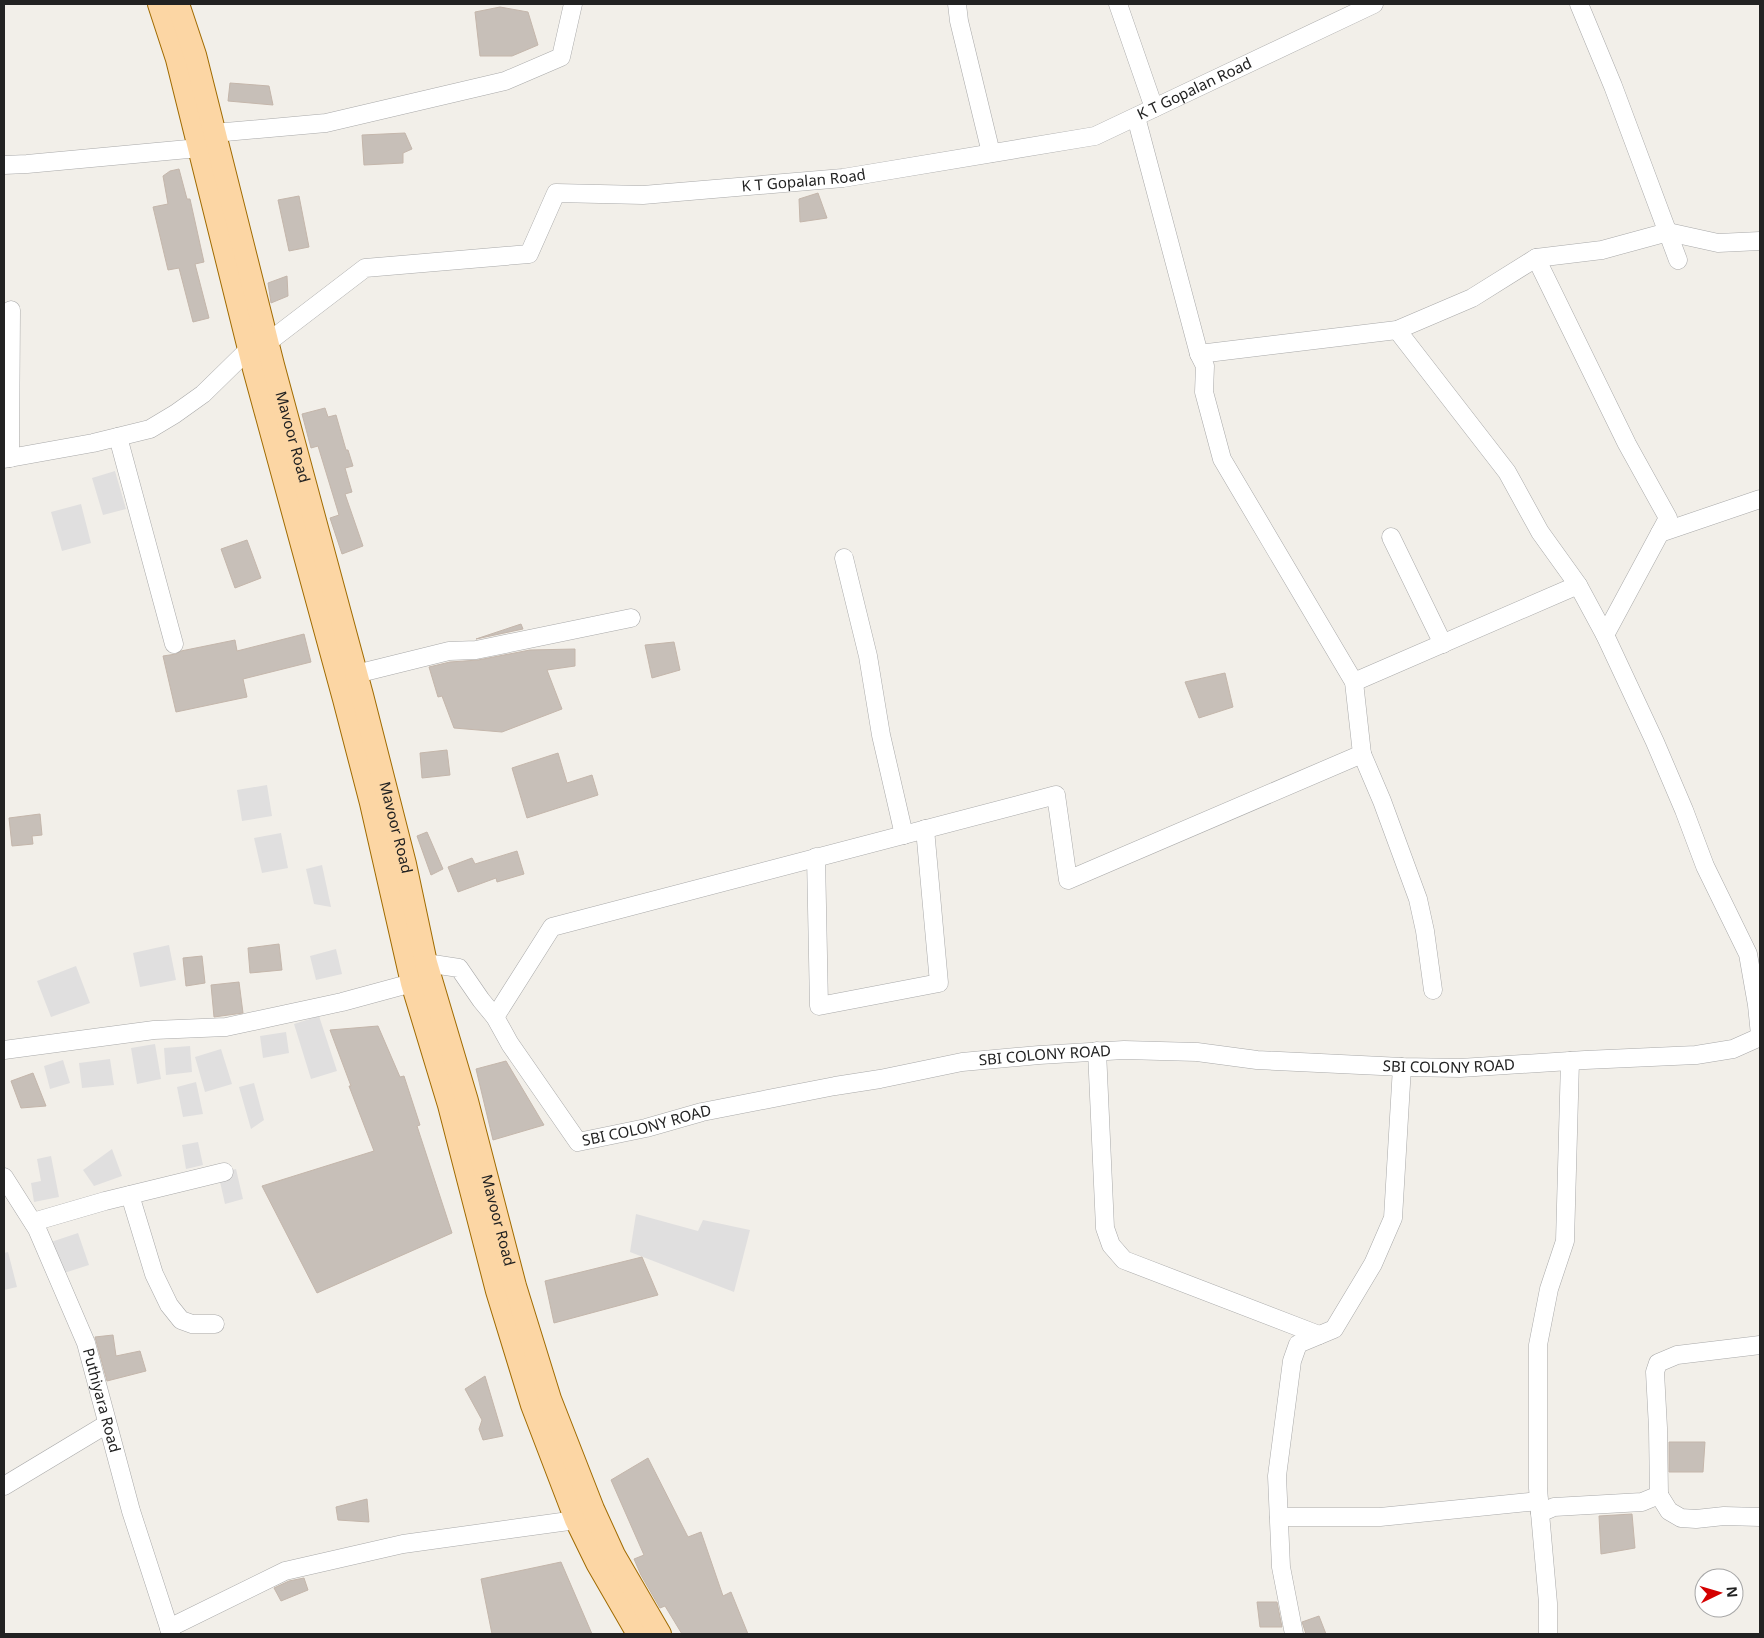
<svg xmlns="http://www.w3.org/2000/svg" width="1764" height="1638" viewBox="0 0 1764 1638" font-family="'Noto Sans',sans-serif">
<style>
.residential{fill:#e0dfdf}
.building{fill:#c7bfb8;stroke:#c4b6ab}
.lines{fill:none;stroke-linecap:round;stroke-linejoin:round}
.minor-casing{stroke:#a9a9a9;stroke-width:19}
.major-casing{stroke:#a06b00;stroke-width:24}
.minor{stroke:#fff;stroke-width:18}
.major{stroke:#fcd6a4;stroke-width:22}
.labels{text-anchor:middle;stroke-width:5;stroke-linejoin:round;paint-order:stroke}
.street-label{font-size:15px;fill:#222;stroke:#fff}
</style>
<rect width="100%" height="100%" fill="#f2efe9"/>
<path class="residential" d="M115 471 126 509 103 515 92 478Z
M81 504 91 543 62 551 51 512Z
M267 785 272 816 242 821 237 790Z
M281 833 288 868 262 873 254 838Z
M322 865 331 907 314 904 306 869Z
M169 945 176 980 140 987 133 953Z
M336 949 342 974 316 980 310 956Z
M76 966 90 1003 51 1017 37 981Z
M319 1016 337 1071 311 1079 294 1024Z
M286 1032 289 1053 263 1058 260 1036Z
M155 1044 161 1079 137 1084 131 1048Z
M190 1046 192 1072 166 1075 164 1048Z
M221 1049 232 1084 205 1092 195 1057Z
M110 1059 114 1085 82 1088 79 1063Z
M63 1060 70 1083 50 1089 44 1066Z
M196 1082 203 1114 183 1117 177 1087Z
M254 1083 264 1120 251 1129 239 1087Z
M198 1142 203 1165 186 1169 182 1145Z
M112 1149 122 1176 94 1186 83 1170Z
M51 1156 59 1197 34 1202 31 1183 41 1181 37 1159Z
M236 1169 243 1199 225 1204 218 1173Z
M636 1214 698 1231 703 1220 750 1230 734 1292 630 1252Z
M78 1233 89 1265 61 1274 51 1242Z
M8 1252 17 1287 4 1290V1253Z"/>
<path class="building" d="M500 7 528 12 538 45 512 56H480L475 12Z
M230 83 269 86 273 105 228 101Z
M405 133 412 149 403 153V163L364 165 362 135Z
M179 169 187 199H190L204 262 195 264 209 318 193 322 179 268 168 270 153 207 168 204 163 176 170 171Z
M818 193 827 218 800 222 799 199Z
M299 196 309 247 289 251 278 200Z
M287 276 288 296 271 303 268 283Z
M325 408 328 417 336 415 346 450H348L353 466 345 468 352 492 345 494 363 546 342 554 330 518 339 515 318 446 311 448 302 414Z
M247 540 261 578 235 588 221 549Z
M521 624 523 629 476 639Z
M304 634 311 662 243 679 247 697 176 712 163 656 176 654 181 651 235 640 237 651Z
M674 642 680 670 652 678 645 645Z
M575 649V666L547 670 562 709 502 732 454 728 442 696 438 697 429 667 450 662 478 660 530 650Z
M1225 673 1233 707 1199 718 1185 682Z
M447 750 450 775 422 778 420 753Z
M558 753 567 783 592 775 598 795 527 818 512 768Z
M40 814 42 835 32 836 33 844 12 846 9 818Z
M427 832 443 869 431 875 417 836Z
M517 851 524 874 497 882 496 878 458 892 448 867 472 858 475 864Z
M279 944 282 970 250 973 248 948Z
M202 956 205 983 186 986 183 958Z
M239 982 243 1013 214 1017 211 985Z
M378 1026 400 1077 404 1076 420 1125 417 1126 452 1233 317 1293 262 1186 374 1151 349 1086H351L330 1030Z
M506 1061 544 1125 493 1140 476 1069Z
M33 1073 46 1106 21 1108 11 1081Z
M642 1257 658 1295 554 1323 545 1281Z
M113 1335 116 1356 140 1351 146 1371 107 1381 95 1337Z
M485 1376 503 1436 483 1440 479 1429 482 1420 465 1389Z
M1669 1442H1705L1703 1472H1669Z
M648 1458 688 1537 701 1532 723 1596 731 1592 748 1634H682L665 1606 660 1608 641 1575 634 1559 644 1555 611 1480Z
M367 1499 369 1522 338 1520 336 1507Z
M1632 1514 1635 1548 1601 1554 1599 1516Z
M561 1562 592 1634H492L481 1579Z
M304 1578 308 1590 281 1601 274 1588 289 1581Z
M1257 1602H1277L1282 1627H1260Z
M1319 1616 1326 1634H1306L1302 1622Z"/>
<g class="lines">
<defs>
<g id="minor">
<path d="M957 4 959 21 991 153"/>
<path d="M1118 4 1154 108"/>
<path d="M1579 4 1613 86 1678 260"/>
<path d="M214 133 326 123 505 81 561 57 573 4"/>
<path d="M4 165 27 164 199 148 211 145"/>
<path d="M1536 258 1627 444 1668 518 1605 635"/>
<path d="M1397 330 1507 472 1540 532 1578 585 1605 635 1655 742 1684 810 1705 866 1748 954 1757 1005 1760 1035"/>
<path d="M1199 354 1397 330 1472 298 1536 258 1602 250 1668 232 1718 243 1760 241"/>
<path d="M118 437 174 644"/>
<path d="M10 458 11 310"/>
<path id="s1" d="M4 459 93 443 150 429 175 414 203 394 249 349 267 343 365 268 529 254 556 193 643 195 843 178 1095 136 1374 4"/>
<path d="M1660 533 1760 499"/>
<path d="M1391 537 1443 644"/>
<path d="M844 558 868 656 881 735 904 835"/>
<path d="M356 674 449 651 476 650 631 618"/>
<path d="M1354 682 1578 585"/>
<path d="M1362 754 1382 801 1418 899 1425 931 1433 990"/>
<path d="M816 857 819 1006 939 983 925 829"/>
<path d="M495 1017 552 927 1056 795 1068 880 1362 754 1354 682 1222 459 1204 392 1205 366 1199 354 1136 117"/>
<path id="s2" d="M4 1050 154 1030 226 1027 277 1016 342 1002 412 983 426 963 459 968 481 1000 495 1017 510 1044 578 1142 646 1128 702 1112 835 1086 880 1079 962 1062 1039 1055 1124 1050 1197 1052 1257 1060 1402 1067 1460 1068 1585 1060 1696 1055 1733 1049 1760 1037"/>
<path d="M1097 1051 1105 1228 1111 1245 1124 1260 1319 1335"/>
<path id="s3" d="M4 1177 37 1229 86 1343 131 1511 171 1634"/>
<path d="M130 1195 154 1274 169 1305 181 1320 192 1324H215"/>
<path d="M33 1222 105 1201 224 1172"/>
<path d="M4 1486 107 1424"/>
<path d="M1659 1495 1669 1511 1681 1518 1696 1519 1724 1516 1760 1517"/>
<path d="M1540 1513 1538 1488V1345L1549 1289 1565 1241 1570 1061"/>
<path d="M1279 1517H1380L1539 1501"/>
<path d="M169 1628 285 1571 403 1544 576 1520"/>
<path d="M1294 1634 1281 1567 1277 1476 1292 1361 1298 1344 1334 1329 1373 1264 1393 1218 1402 1067"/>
<path d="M1548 1634V1603L1540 1513 1554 1507 1642 1502 1659 1495 1658 1428 1655 1372 1658 1363 1677 1355 1760 1345"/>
</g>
<g id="major">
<path d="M159 4 177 59 254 369 344 699 371 803 412 983 449 1105 497 1291 532 1405 576 1520 597 1563 638 1634"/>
<path id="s4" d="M178 4 195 55 273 365 362 695 405 864 426 963 467 1101 515 1286 550 1399 593 1509 614 1555 660 1634"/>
</g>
</defs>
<use href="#minor" class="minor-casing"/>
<use href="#major" class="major-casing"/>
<use href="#minor" class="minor"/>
<use href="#major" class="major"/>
</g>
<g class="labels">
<g class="street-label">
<text dy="5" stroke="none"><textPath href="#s1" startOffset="1304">K T Gopalan Road</textPath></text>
<text dy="5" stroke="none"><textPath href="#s1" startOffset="899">K T Gopalan Road</textPath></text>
<text dy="5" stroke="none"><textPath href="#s4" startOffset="448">Mavoor Road</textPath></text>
<text dy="5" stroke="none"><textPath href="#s4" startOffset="852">Mavoor Road</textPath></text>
<text dy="5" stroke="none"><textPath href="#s2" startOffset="1159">SBI COLONY ROAD</textPath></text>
<text dy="5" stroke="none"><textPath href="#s2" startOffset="1564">SBI COLONY ROAD</textPath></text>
<text dy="5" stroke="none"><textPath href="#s2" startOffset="754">SBI COLONY ROAD</textPath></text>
<text dy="5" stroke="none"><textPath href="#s4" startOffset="1258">Mavoor Road</textPath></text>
<text dy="5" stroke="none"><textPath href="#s3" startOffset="245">Puthiyara Road</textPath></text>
</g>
</g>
<rect width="1764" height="1638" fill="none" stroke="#222222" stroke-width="10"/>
<g transform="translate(1719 1593) rotate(85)"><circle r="24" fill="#ffffff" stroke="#a7a7a7"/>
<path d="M0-4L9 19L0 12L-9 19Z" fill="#d40000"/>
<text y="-8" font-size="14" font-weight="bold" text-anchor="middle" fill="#222222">N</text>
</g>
</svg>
